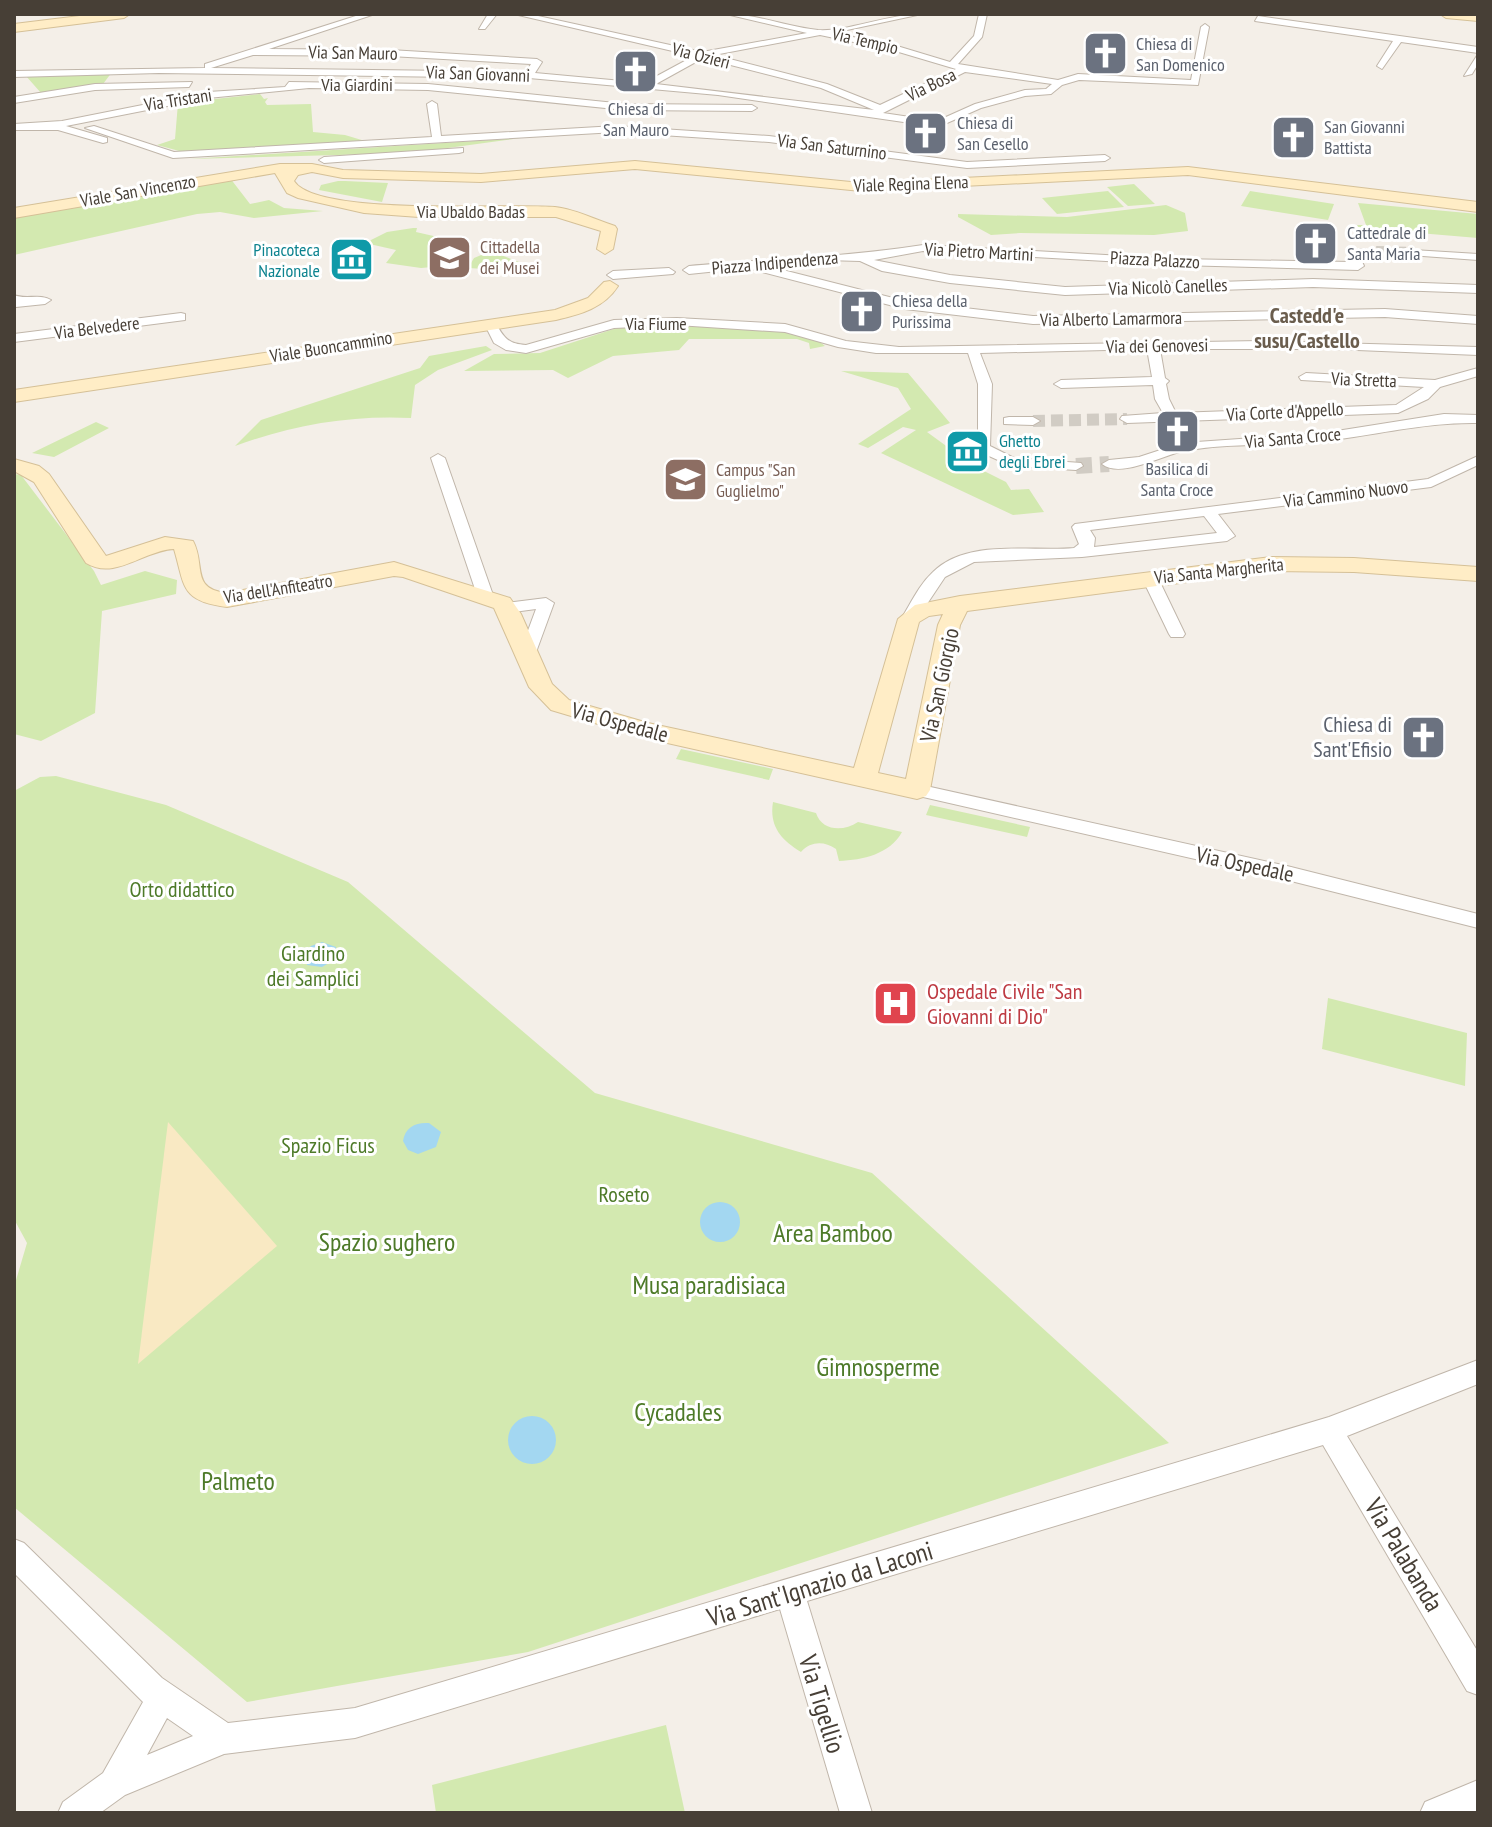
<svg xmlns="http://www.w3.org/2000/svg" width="1492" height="1827" viewBox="0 0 1492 1827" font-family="'PT Sans Narrow',sans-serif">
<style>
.green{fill:#d3e9b0}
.sand{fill:#f9e9c3}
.water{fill:#a3d7f1}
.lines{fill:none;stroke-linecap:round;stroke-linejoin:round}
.street-tunnel-far1{stroke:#d1ccc4;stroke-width:12;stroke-dasharray:12 6;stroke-linecap:butt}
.street-tunnel{stroke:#d1ccc4;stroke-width:16;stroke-dasharray:16 8;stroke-linecap:butt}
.street-casing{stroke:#c0b6aa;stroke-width:2}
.secondary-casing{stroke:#d5c097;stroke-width:2}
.street{fill:#fff;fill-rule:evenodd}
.secondary{fill:#ffedc6;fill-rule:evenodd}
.labels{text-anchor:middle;stroke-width:6;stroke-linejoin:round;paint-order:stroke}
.far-street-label{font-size:18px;fill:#473f36;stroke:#fff}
.far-worship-label{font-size:18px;fill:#5b616d;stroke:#fff;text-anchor:start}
.far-education-label{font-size:18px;fill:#785e54;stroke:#fff;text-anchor:start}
.far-culture-label{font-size:18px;fill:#0d838f;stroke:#fff;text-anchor:end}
.far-quarter-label{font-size:22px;font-weight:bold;fill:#6a5d4d;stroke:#fff}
.street-label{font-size:22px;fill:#473f36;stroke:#fff}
.worship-label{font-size:22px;fill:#5b616d;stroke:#fff;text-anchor:end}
.park-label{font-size:22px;fill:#4d7a28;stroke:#fff}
.health-label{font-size:22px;fill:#be3a42;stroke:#fff;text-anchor:start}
.near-park-label{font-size:26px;fill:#4d7a28;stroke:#fff}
.near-street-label{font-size:26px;fill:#473f36;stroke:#fff}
</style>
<rect width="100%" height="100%" fill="#f4efe8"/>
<path class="green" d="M112 72 103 84 41 93 26 76Z
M260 94 264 99 268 98 265 102 267 105 311 104 313 132 345 135 365 141 183 152 157 145 175 139 178 103Z
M521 138 411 153 189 159Z
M230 178 250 204 269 200 284 208 323 211 254 218 220 212 197 214 14 255V216Z
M338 181H345L388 183 382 202 319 190 321 185Z
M1134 184 1155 204 1128 206 1107 187Z
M1108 191 1124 207 1057 214 1042 198Z
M1250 191 1334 204 1328 220 1241 206Z
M1358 203 1478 214V238L1359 228 1357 225H1366Z
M1166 205 1185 213 1188 231 1154 235 1020 233 991 235 958 217V214L1067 217Z
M413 228H417L416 232 464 243 440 255 447 260 444 266 421 268 386 263 396 250 365 243 387 232Z
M491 251 519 262 518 266 502 270 468 268 474 258Z
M620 327C663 328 796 320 825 346L810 349 809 343 797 339H689L679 350 613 356 568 378 553 370 464 371 494 354 540 353Z
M486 346 492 350 438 370 415 385 411 418C350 415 292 425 235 446L261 420 420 368 429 356Z
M841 371 908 373 950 423 927 432 971 464 964 468 972 472 978 468 1006 482 1011 490 1029 489 1044 512 1013 515 881 453 916 430 903 427 868 448 858 444 911 409 898 388Z
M96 422 109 428 54 457 32 453Z
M14 474 21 475 94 571 101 585 145 571 177 580 176 594 102 611 95 713 41 741 14 734Z
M681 749 773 769 769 780 676 759Z
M56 776 166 805 348 882 595 1093 872 1173 1169 1443 528 1652 247 1702 14 1507V1287L27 1243 14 1219V791L40 777Z
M773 802 816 813C822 831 843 832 858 822L902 832C890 854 863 860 839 861L836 849C824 841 811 841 801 852 781 840 769 826 773 802Z
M930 805 1030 827 1027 837 926 815Z
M1328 998 1467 1033 1465 1086 1322 1049Z
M666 1725 685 1813H436L432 1785Z"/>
<path class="sand" d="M168 1122 277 1246 138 1364Z"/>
<path class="water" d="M322 942 336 947V959L322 967 307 965 304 953 311 946Z
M429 1123 441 1132 436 1147 418 1154 408 1150 403 1141C405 1127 416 1122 429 1123Z
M700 1222a20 20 0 1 1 40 0a20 20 0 1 1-40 0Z
M508 1440a24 24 0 1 1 48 0a24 24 0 1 1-48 0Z"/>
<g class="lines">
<path class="street-tunnel-far1" d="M1376 252 1413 253
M1033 421 1127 419"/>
<path class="street-tunnel" d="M1076 466 1109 464"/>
<defs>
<path id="street" d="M362 14H375L269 49 390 50 537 59 542 62 535 73 644 83 694 56 514 14H529L702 52 807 33 726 14C757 14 787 27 818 30 846 32 889 14 922 14L833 33 897 46 950 62 974 36 979 14H987L982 37 958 64 1058 80 1078 74 1191 80 1201 27 1205 24 1209 27 1198 85 1079 80 1062 85 1051 94 1025 96 981 108 938 127 718 95 529 78 159 73 14 77V71L205 68V64ZM820 35 892 50 956 69 880 105 827 84 714 55ZM253 55 390 56 531 64 526 72 211 68ZM703 58 821 88 874 110 656 84ZM965 72 1052 84 1046 89 1025 90 975 104 937 121 883 113Z
M488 14H497L485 29H479Z
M1258 16 1478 47V53L1401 42 1382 69 1377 66 1393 41 1255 21Z
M1478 54V64L1472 74 1464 76Z
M192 82 189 87 95 90 14 103V97L95 84Z
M289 82 428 84 625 104 752 105 757 108 752 111 625 110 428 90 309 88 208 98 66 126 107 138V142L103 143 58 130H14V124L62 121 208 92 285 87Z
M432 101 437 104 441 136 616 126 769 136 967 162 1105 155 1110 158 1105 161 967 168 769 142 616 132 173 158 85 128 94 126 174 152 432 137 427 104Z
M463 148V152L459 153 324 163 319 160 324 157Z
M923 245 1178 259 1351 262 1348 249H1376L1382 252 1376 255H1359L1364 266 1358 270 1178 265 923 251 874 260 950 275 1065 287 1313 279 1478 285V293L1313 287 1065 295 950 283 882 271 860 261 826 260 767 266 905 301 1033 316 1385 309 1478 316V324L1385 317 1033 324 905 309 747 268 689 274 683 270 689 266C767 259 846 257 923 245Z
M1413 250 1478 254V260L1409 255 1407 253Z
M669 268 675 272 673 274 613 279 607 275 613 271Z
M14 295C25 300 41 293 51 300L45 304 16 307Z
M181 313 185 314V320L14 342V334Z
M677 318 785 324 846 341 899 347 1261 341 1478 347V355L1333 349H1160L1165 378 1169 381 1166 384 1169 399 1176 413 1396 405 1424 387 1301 380 1299 377 1306 373 1435 380 1478 368V376L1440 387 1428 399 1398 413 1127 423 1120 419 1122 416 1163 413 1155 399 1153 385 1061 388 1054 384 1061 380 1152 377 1147 349 980 353 992 384 990 446 1014 458 1081 463 1083 466 1076 470 1011 466 978 451V384L968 353H876L838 347 785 332 677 325 614 328 526 353 506 350 494 343 485 325 495 322C504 338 508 344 526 345L614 320Z
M1444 414 1478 415V423C1426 422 1377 435 1325 441 1279 447 1230 442 1184 451 1163 455 1120 479 1102 464L1109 460 1139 457 1182 443 1324 433Z
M1009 417H1033L1040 421 1033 425 1004 424V418Z
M438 454 445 458 493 595 491 598H479L477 595 431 458Z
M1478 456V465L1431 487 1218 514 1235 536 1227 541 1082 557 974 562 945 577 915 622 909 624 901 619C911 603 919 585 933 572 967 538 1031 552 1074 548L1079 544 1072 527 1075 524 1428 479ZM1204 516 1217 533 1094 547 1095 538 1090 530Z
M1150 573 1158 578 1185 634 1183 637H1171L1169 634 1142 578Z
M546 598 554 603 535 655 527 660 521 659 519 655 536 609 506 613 498 608 506 603Z
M917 784 1287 866 1478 914V928L1287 880 910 794 908 790Z
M1478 1360V1384L1347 1436 1478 1652V1695L1467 1691 1323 1445 807 1601 872 1813H840L780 1609 355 1738 224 1754 125 1795 100 1813H58L63 1802 103 1773 143 1702 14 1573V1539L24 1543 162 1678 228 1723 355 1708 1329 1417ZM167 1718 193 1736 147 1755Z
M1478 1780V1812L1420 1813 1425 1802Z"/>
<path id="secondary" d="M96 14H130L124 18 14 32V24Z
M1440 14H1478V21L1446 18Z
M635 161 861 183 1188 167 1478 202V212L1188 175 861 191 635 169 481 182 343 178 312 172 298 175 294 181C316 217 511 203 555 207 575 209 596 220 615 226L617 229 613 249 605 254 597 249 601 231 556 217H419L364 213 298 198 287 193 275 173 14 218V208L280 164H312L343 170 481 174Z
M610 281 618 286C604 308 581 314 556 320L14 402V390L555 310 588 298 604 282Z
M14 459 39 466 49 474 106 556 165 537 193 541C206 565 190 589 227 593L394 562 510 598 521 614 552 684 569 700 648 723 854 768 898 619 915 605 960 596 1271 557 1354 558 1478 567V581L1354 572 1271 571 967 611 960 625 930 790 926 796 917 799 645 738 551 710 529 687 494 608 403 577 394 576 227 607C180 601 185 586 174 549 144 550 115 581 86 563L34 482 14 471ZM943 614 938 625 906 779 878 773 919 622 929 616Z"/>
</defs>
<use href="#street" class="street-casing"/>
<use href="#secondary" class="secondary-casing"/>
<use href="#street" class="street"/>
<use href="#secondary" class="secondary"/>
</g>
<defs>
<symbol id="church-square" viewBox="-11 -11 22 22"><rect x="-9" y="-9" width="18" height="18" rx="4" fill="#6b7280" stroke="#fff"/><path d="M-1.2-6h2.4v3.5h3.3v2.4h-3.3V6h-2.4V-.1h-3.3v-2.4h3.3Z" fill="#fff"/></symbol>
<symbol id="university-square" viewBox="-11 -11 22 22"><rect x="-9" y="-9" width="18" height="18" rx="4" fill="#8d6e63" stroke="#fff"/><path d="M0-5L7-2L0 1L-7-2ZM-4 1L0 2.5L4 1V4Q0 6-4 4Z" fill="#fff"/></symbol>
<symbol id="museum-square" viewBox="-11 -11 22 22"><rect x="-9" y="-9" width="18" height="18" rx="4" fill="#0f9aa8" stroke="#fff"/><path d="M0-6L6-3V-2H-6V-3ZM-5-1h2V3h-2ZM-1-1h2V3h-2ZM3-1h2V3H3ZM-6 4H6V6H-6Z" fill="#fff"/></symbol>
<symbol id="hospital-square" viewBox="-11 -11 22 22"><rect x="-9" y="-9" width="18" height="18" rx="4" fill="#e0444e" stroke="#fff"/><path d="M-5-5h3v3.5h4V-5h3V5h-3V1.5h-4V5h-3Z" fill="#fff"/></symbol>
</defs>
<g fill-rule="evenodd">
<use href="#church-square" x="1080" y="28" width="51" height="51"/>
<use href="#church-square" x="610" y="46" width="51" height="51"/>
<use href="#church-square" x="900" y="108" width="51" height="51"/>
<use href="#church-square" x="1268" y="112" width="51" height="51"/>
<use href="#church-square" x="1290" y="218" width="51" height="51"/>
<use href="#university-square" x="424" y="232" width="51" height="51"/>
<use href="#museum-square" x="326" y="234" width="51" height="51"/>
<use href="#church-square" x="836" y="286" width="51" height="51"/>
<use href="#church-square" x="1152" y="406" width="51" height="51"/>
<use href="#museum-square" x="942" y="426" width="51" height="51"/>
<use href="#university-square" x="660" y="454" width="51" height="51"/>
<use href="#church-square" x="1398" y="712" width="51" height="51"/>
<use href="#hospital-square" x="870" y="978" width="51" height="51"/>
</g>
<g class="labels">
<g class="far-street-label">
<text transform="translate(865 41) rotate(13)" y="6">Via Tempio</text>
<text transform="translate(353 53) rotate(1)" y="6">Via San Mauro</text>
<text transform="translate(701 56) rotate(14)" y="6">Via Ozieri</text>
<text transform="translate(478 74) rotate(2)" y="6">Via San Giovanni</text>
<text x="357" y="91">Via Giardini</text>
<text transform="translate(931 85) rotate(-26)" y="6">Via Bosa</text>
<text transform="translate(178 100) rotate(-9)" y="6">Via Tristani</text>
<text transform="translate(832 147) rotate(7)" y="6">Via San Saturnino</text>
<text transform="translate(911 184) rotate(-2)" y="6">Viale Regina Elena</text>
<text transform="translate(138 191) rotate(-10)" y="6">Viale San Vincenzo</text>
<text x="471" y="218">Via Ubaldo Badas</text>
<text transform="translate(979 252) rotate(3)" y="6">Via Pietro Martini</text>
<text transform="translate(1155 260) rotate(3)" y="6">Piazza Palazzo</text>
<text transform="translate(775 263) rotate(-5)" y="6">Piazza Indipendenza</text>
<text transform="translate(1168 287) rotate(-2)" y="6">Via Nicolò Canelles</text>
<text transform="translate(1111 319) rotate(-1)" y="6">Via Alberto Lamarmora</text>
<text x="656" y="330">Via Fiume</text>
<text transform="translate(97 328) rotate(-7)" y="6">Via Belvedere</text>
<text transform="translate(1157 346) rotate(-1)" y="6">Via dei Genovesi</text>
<text transform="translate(331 347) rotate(-9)" y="6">Viale Buoncammino</text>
<text transform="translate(1364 380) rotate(2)" y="6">Via Stretta</text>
<text transform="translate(1285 412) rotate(-3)" y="6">Via Corte d'Appello</text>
<text transform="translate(1293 438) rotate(-5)" y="6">Via Santa Croce</text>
<text transform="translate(1346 494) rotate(-7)" y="6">Via Cammino Nuovo</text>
<text transform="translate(1219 571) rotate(-6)" y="6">Via Santa Margherita</text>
<text transform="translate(278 589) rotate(-9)" y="6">Via dell'Anfiteatro</text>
</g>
<g class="far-worship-label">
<text x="1136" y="50">Chiesa di<tspan x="1136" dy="21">San Domenico</tspan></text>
<text x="636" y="115" text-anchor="middle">Chiesa di<tspan x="636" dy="21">San Mauro</tspan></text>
<text x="957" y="129">Chiesa di<tspan x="957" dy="21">San Cesello</tspan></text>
<text x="1324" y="133">San Giovanni<tspan x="1324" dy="21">Battista</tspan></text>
<text x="1347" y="239">Cattedrale di<tspan x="1347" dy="21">Santa Maria</tspan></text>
<text x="892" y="307">Chiesa della<tspan x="892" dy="21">Purissima</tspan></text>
<text x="1177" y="475" text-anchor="middle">Basilica di<tspan x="1177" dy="21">Santa Croce</tspan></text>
</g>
<g class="far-education-label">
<text x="480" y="253">Cittadella<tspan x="480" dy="21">dei Musei</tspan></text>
<text x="716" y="476">Campus "San<tspan x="716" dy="21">Guglielmo"</tspan></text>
</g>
<g class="far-culture-label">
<text x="320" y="256">Pinacoteca<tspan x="320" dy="21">Nazionale</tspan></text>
<text x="999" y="447" text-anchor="start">Ghetto<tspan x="999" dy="21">degli Ebrei</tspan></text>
</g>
<g class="far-quarter-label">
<text x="1307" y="323">Castedd'e<tspan x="1307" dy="25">susu/Castello</tspan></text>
</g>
<g class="street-label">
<text transform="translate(939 685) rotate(-78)" y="8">Via San Giorgio</text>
<text transform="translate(620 722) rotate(15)" y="8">Via Ospedale</text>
<text transform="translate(1245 864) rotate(12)" y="8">Via Ospedale</text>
</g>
<g class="worship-label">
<text x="1392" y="732">Chiesa di<tspan x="1392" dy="25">Sant'Efisio</tspan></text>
</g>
<g class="park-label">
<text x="182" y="897">Orto didattico</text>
<text x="313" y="961">Giardino<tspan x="313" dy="25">dei Samplici</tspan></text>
<text x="328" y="1153">Spazio Ficus</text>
<text x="624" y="1202">Roseto</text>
</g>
<g class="health-label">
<text x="927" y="999">Ospedale Civile "San<tspan x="927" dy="25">Giovanni di Dio"</tspan></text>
</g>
<g class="near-park-label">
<text x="833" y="1242">Area Bamboo</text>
<text x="387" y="1251">Spazio sughero</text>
<text x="709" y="1294">Musa paradisiaca</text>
<text x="878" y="1376">Gimnosperme</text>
<text x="678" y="1421">Cycadales</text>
<text x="238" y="1490">Palmeto</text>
</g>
<g class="near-street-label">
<text transform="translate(1404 1555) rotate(59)" y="9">Via Palabanda</text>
<text transform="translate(820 1584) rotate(-17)" y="9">Via Sant'Ignazio da Laconi</text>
<text transform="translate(822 1704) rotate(73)" y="9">Via Tigellio</text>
</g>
</g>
<rect width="1492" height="1827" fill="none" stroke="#473f36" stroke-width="32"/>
</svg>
